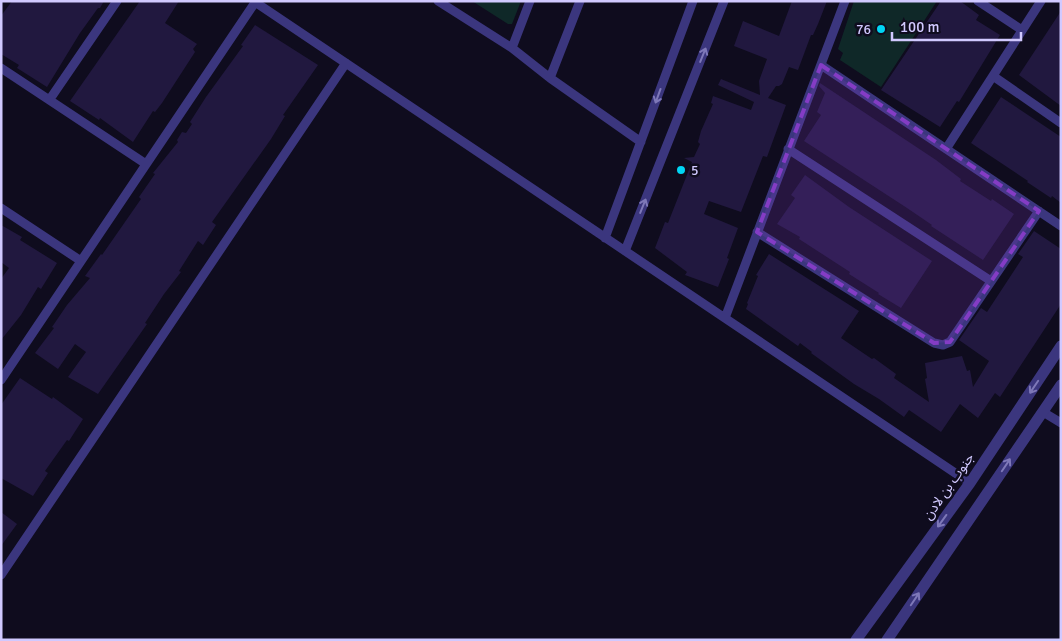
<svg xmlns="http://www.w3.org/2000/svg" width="1062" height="641" viewBox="0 0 1062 641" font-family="Signika,'Noto Sans Arabic',sans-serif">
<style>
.green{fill:#0f2828}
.building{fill:#21183f}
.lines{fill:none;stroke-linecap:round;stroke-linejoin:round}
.minor{stroke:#3b367e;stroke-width:9}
.tertiary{stroke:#3b367e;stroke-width:11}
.oneway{stroke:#7e78b8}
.marked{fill:#843cc5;fill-opacity:0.2;stroke:#843cc5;stroke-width:4;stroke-dasharray:10 6;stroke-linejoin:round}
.poi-dot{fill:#00d5f4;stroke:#0f0c1e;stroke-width:2}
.labels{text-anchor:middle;stroke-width:5;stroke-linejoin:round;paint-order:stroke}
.poi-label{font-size:14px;fill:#d1c9ff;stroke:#0f0c1e;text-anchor:end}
.street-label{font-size:14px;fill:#d1c9ff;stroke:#0f0c1e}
</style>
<rect width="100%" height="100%" fill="#0f0c1e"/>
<path class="green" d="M472 1H521L512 24H508Z
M854 1H937L881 87 840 60 843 53 838 49Z"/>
<path class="building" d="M12 1H104L100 8H98L80 33 47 87 17 68 19 65 1 54V16Z
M140 1H179L165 23 197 44 193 49 195 52 162 103 155 112 153 111 133 142 100 118 99 120 70 101Z
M792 1H827L818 24 813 35H811L798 70 789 67 782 84 779 86H776L768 98 786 105 767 157 763 156 741 212 709 201 704 214 738 228 727 258 729 259 718 287 685 275 687 272 655 248 665 222 668 223 692 162 684 158 694 157 700 144 698 142 701 131 713 104 711 103 713 96 751 110 754 102 718 85 721 79 760 95 759 81 767 59 734 46 743 21 779 36Z
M941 1H960L979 15 976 20 1000 35 959 102 957 101 940 127 881 90Z
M1061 11V106L1019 75Z
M255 25 318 65 283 115 285 116 271 139 212 222 216 225 203 245 198 241 179 271 181 272 164 294 145 323 147 324 98 394 68 377 86 352 75 344 58 369 35 353 54 328 52 327 67 305 90 278 85 276 101 254 102 255 141 199 139 197 155 174 153 173 178 142 177 140 182 132 186 133 192 124 190 122 206 97 243 46 241 45Z
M820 83 936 160 961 179 960 181 991 201 992 199 1014 214 983 260 931 226 932 225 907 208 804 141 821 115 817 112 825 93 819 86Z
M1001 97 1061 137V203L1052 196 1051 198 1027 182 1028 181 971 143Z
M805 175 849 207 932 261 901 308 878 294 879 293 849 274 850 272 799 239 800 237 777 224 795 198 791 195Z
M1 225 22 237 20 240 57 263 41 289 38 287 21 315 1 340V279L9 268 1 262Z
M1034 231 1061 249V304L1000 397 995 393 978 418 960 404 941 432 909 410 904 417 879 399 854 384 811 353 812 352 800 343 798 346 746 309 748 304 747 303 758 276 756 275 769 254 859 311 841 338 872 359 874 358 896 374 894 378 929 402 925 379 927 378 925 363 962 356 967 371 970 370 973 387 989 361 959 340 981 308 987 312 1023 257 1018 254Z
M20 378 52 399 53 397 83 419 69 441 67 440 45 471 48 473 33 496 1 478V405Z
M1 512 17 524 1 546Z"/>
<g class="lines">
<path class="minor" d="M438 1 512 48 550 78 641 142
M978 1 1022 30
M255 2 970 483
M512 48 530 1
M821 65 1061 226
M1 68 146 164
M993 76 1061 123
M550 78 580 1
M50 99 117 1
M788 149 991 281
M946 149 1041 1
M1 208 81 261
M757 232 934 343 943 345 950 342 1039 211
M605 238 693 1
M625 251 724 1
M725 318 845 1
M1 380 256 1
M1043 412 1061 423
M1 575 346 63"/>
<path class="tertiary" d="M856 640 970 483 1061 346
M887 640 1061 385"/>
</g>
<defs><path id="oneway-shaft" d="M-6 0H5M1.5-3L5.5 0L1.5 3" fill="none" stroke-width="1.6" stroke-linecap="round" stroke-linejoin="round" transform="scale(1.25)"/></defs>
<g class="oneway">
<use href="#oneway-shaft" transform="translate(703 55) rotate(-68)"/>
<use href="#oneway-shaft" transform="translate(658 96) rotate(110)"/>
<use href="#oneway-shaft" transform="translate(643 206) rotate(-68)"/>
<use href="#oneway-shaft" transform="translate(1034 387) rotate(124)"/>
<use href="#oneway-shaft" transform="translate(1006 465) rotate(-56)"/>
<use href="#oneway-shaft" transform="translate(942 521) rotate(126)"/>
<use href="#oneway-shaft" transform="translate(915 599) rotate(-56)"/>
</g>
<path class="marked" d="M821 65 1039 211 950 342 934 343 757 232Z"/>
<g class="poi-dot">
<circle cx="881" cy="29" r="5"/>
<circle cx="681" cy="170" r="5"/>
</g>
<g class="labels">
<g class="poi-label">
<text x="871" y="34">76</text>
<text x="691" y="175" text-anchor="start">5</text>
</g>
<g class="street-label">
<text transform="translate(948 486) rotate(-55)" y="5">جنوب بن لادن</text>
</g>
</g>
<rect width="1062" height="641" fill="none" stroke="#d1c9ff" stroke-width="5"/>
<path d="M892 32v8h129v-8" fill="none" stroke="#d1c9ff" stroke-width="2.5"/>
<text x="900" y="32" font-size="15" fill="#d1c9ff" stroke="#0f0c1e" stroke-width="4" paint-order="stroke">100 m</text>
</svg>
